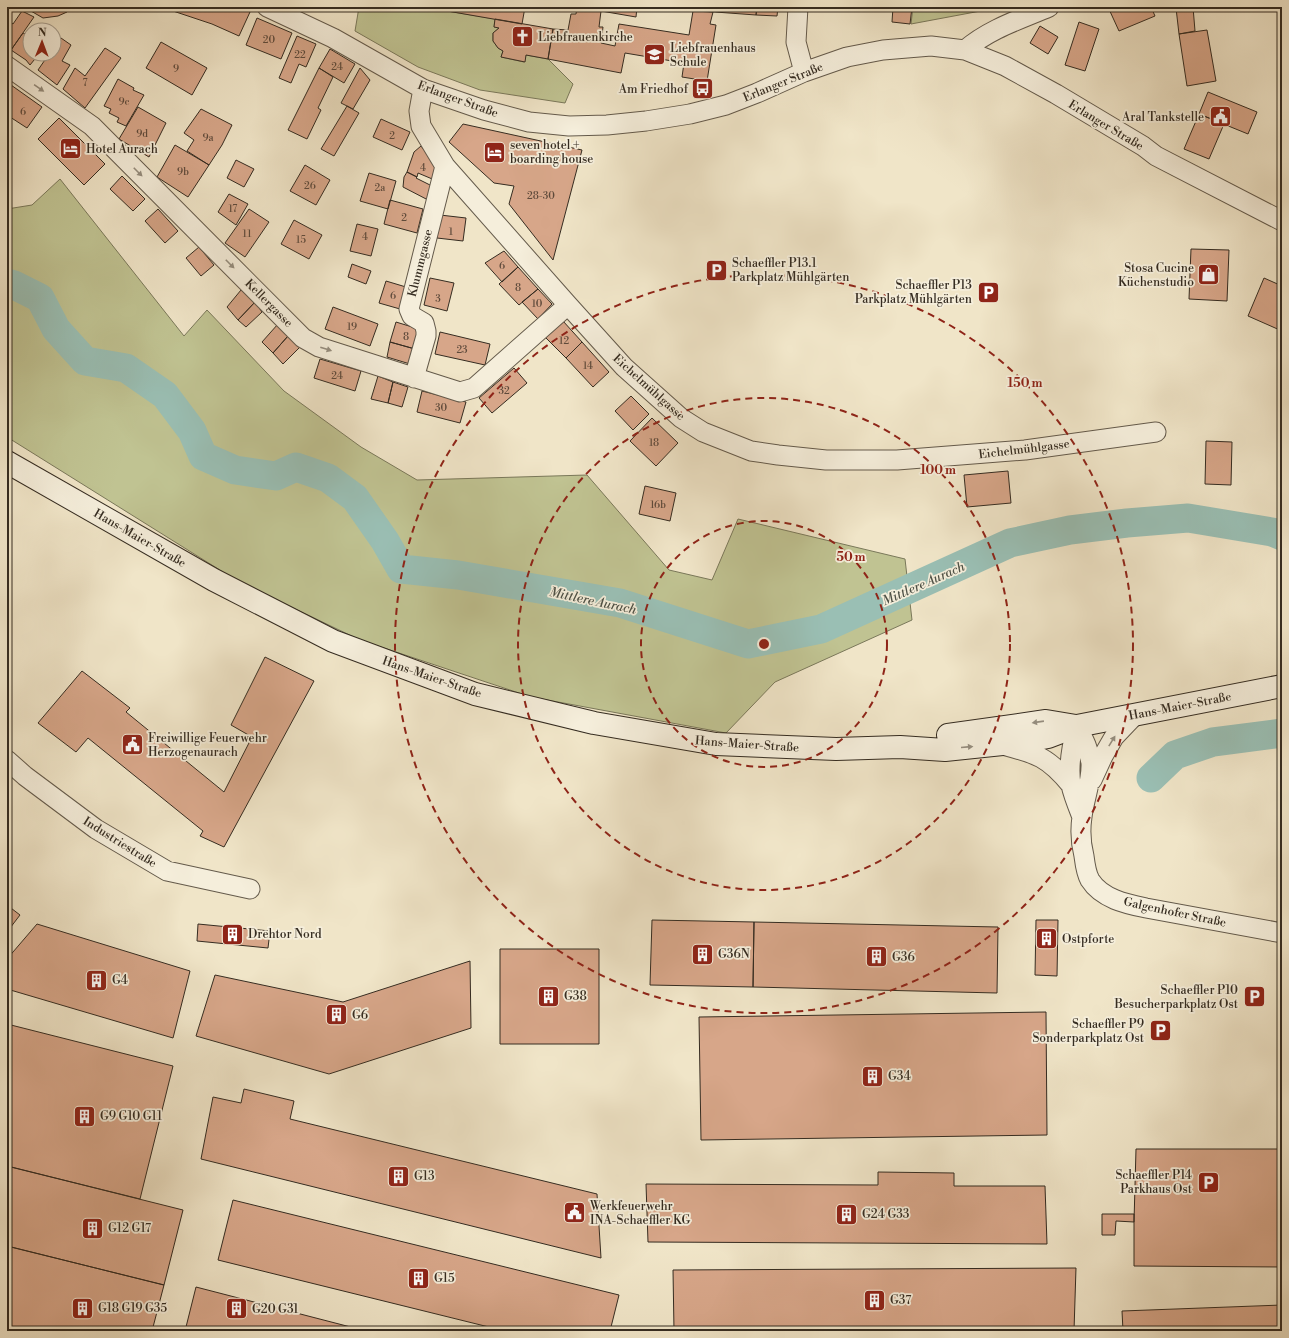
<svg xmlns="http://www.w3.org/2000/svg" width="1289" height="1338" viewBox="0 0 1289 1338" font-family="'Libre Bodoni',serif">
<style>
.green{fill:#c0c392;stroke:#7a785a}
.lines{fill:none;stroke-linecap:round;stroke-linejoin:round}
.river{stroke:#9abfb4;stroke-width:29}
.building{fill:#d7a689;stroke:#352c21}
.street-casing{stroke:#645a4b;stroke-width:21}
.secondary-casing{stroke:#352c21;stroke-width:24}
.street{stroke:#f5eedb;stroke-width:19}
.secondary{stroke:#f5eedb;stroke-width:22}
.oneway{fill:#958d7e}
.ring{fill:none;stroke:#8f2418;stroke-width:2;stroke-dasharray:7 5}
.labels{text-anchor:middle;stroke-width:3.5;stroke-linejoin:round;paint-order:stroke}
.number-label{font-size:10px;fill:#5e4a3b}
.poi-label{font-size:12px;fill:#352c21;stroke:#f5eedb;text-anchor:start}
.street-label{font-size:12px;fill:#352c21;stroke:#f5eedb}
.water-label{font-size:13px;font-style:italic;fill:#4e5146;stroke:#f5eedb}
.centre{fill:#8f2418;stroke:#f5eedb;stroke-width:2}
.ring-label{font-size:12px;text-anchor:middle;font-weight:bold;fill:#8f2418;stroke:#f5eedb;stroke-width:3.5;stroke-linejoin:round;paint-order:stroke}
</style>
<rect width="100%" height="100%" fill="#f0e5c8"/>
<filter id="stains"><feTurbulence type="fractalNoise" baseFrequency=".005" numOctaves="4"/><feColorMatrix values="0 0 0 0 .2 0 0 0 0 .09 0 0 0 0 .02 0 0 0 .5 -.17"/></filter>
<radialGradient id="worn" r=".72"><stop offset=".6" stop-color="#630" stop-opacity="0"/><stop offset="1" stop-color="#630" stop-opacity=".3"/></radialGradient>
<path class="green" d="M359 7H424L495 19 494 27 499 28 493 33V41L498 48 503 51 501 57 524 62 526 55 548 59 573 84 565 103 480 90 418 67 355 31Z
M913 7H1002L911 24Z
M60 179 184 336 207 310 284 391 361 447 417 480 587 475 669 570 712 580 738 519 905 559 912 620 775 682 726 733 531 697 360 640 239 582 7 437V209L32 205Z"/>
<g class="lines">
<path class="river" d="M7 283 14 285 40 298 56 329 85 361 126 368 165 395 192 431 203 456 235 470 276 476 296 467 328 478 355 498 385 541 401 569 458 575 620 603 748 644 821 629 1010 543 1070 530 1127 523 1188 518 1272 532 1282 536
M1151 778 1175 755 1213 742 1282 733"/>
</g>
<path class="building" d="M24 7H71L67 12 58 16 43 18Z
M161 7H239L250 12 239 36 212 24Z
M424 7H525L522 24Z
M577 7H644V9L637 7 636 17 601 11 599 27H603L601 43 615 46 619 24 689 35 693 11 713 12 710 24 716 25 707 81 682 77 684 63 625 53 621 73 548 59 553 29 568 30 571 14H576Z
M689 7H757L756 15 688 10Z
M757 7H778L777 16 756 15Z
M893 7H912L910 24 892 22Z
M1108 7H1151L1155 16 1119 31Z
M1183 7H1193L1195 31 1179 34 1176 8Z
M22 11 34 17 11 50 7 47V20L13 24Z
M257 18 292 33 281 59 246 45Z
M495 19 553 29 548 59 526 55 525 62 501 57 503 51 498 48 493 41V33L499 28 494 27Z
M1079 22 1099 29 1085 71 1065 65Z
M1040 26 1058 37 1048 54 1030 43Z
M1207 30 1216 81 1187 86 1179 34Z
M23 33 30 36V54H39L30 65 26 60 11 50Z
M297 36 316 44 306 67 299 64 291 83 279 78Z
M61 38 71 45 62 61 70 65 57 85 38 70 49 54H54V47Z
M161 42 207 68 192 95 146 68Z
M105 48 121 58 85 108 63 89 75 68 85 76Z
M330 49 355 64 344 83 319 68Z
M319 68 333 77 318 108 321 110 307 139 288 130Z
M360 68 370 80 353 109 341 103Z
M118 79 134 88 133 90 144 95 126 126 117 122 119 118 109 113 111 109 104 106Z
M11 85 42 107 27 128 7 115V91Z
M1208 92 1257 112 1248 134 1199 114Z
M347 106 359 113 334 156 321 149Z
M138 107 166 123 149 157 119 139Z
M201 109 232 125 222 145 209 165 187 151 194 140 184 133Z
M1199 114 1224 124 1209 159 1184 149Z
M59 118 105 164 84 185 38 139Z
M381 119 410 132 402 150 373 137Z
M463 124 582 150 553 260 509 204 514 186 494 183 449 142Z
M175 145 209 165 188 197 157 177Z
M421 146 441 171 437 181 418 173 417 177 407 172 414 152Z
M236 160 254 169 244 187 227 178Z
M305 165 330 180 316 205 290 191Z
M407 172 417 177 416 178 434 187 430 201 403 187 404 177Z
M369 173 396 181 388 209 360 201Z
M122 176 145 199 133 211 110 189Z
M229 194 248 204 236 225 218 212Z
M390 200 423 209 417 233 384 224Z
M158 209 178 231 165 243 145 221Z
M249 209 269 222 245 257 225 243Z
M440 215 466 218 463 241 437 238Z
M294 220 322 235 309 259 281 244Z
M357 224 378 229 371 256 350 251Z
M199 247 214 265 201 276 186 258Z
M1191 249 1229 250 1227 301 1189 299Z
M504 251 518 267 502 282 485 263Z
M352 264 371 271 366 284 348 277Z
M518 267 538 289 519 305 499 284Z
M430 278 454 283 447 311 424 305Z
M1264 278 1282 286V331L1248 316Z
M386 281 406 287 400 309 379 303Z
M538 289 552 304 538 319 522 302Z
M241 290 255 302 238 320 227 307Z
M255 302 262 312 246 327 238 320Z
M333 307 378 324 370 346 325 329Z
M563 321 582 342 566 358 545 337Z
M396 322 422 330 415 349 390 342Z
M278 324 288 336 273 353 262 342Z
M440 332 490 344 485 365 435 354Z
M288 336 301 346 283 364 273 353Z
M390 342 415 349 410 364 387 357Z
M582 342 609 372 593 387 566 358Z
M320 359 361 371 355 391 314 378Z
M514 368 527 383 492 413 479 398Z
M378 376 393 382 388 403 371 399Z
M393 382 408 387 402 407 388 403Z
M422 391 466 402 460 423 417 412Z
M631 396 649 414 633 430 615 411Z
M1281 407H1282V438H1280Z
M652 418 678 443 656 466 630 441Z
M1206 441 1232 442 1231 485 1205 484Z
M1008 471 1011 503 967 507 964 475Z
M645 486 676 493 670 521 639 514Z
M265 657 314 681 224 847 200 836 203 831 88 738 76 752 38 723 82 671 130 708 126 712 224 792 252 737 231 725Z
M7 905 20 915 7 932Z
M652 920 754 922 753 987 650 985Z
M1036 920H1058L1057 976 1035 975Z
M754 922 998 927 997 993 753 987Z
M37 924 190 971 173 1038 7 989V959Z
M198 924 270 931 268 948 197 941Z
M500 949H599V1044H500Z
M470 961 471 1028 329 1074 196 1036 215 975 343 1002Z
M1046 1012 1047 1135 701 1140 699 1017Z
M7 1024 173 1066 140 1199 7 1166Z
M244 1089 294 1101 290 1119 597 1194 601 1258 201 1159 213 1097 241 1103Z
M1136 1149H1282V1267L1134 1266V1222Z
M7 1166 183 1210 164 1285 7 1246Z
M878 1172 954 1173V1186H1045L1047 1244 648 1242 646 1184 878 1185Z
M233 1200 619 1295 610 1331H505L218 1260Z
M1102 1214H1134V1222L1116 1221 1115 1235H1102Z
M7 1246 164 1285 152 1331H7Z
M1076 1268 1074 1331H674L673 1270Z
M196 1287 366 1331H185Z
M1282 1305V1331H1123L1122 1311Z"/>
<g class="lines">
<defs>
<path id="street" d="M267 7 333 38 423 89 484 110 529 122 569 126 607 125 646 121 690 114 726 105 757 93 804 72 847 57 883 50 931 46 965 50 1005 66 1056 94 1143 146 1156 156 1282 221
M798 7 796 42 804 72
M965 50C989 29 1021 19 1049 7
M7 66 92 126 303 338 319 347 460 392 474 388 568 305
M423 89 419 111 421 126 445 166 568 305 624 367 681 418 703 432 751 451 778 455 826 460H897L1025 450 1156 432
M414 378 426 336V331L424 323 412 316 409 309 445 166
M1077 726C1083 738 1089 749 1091 763 1092 781 1084 799 1082 817 1080 830 1081 844 1084 856 1085 864 1086 873 1090 880 1102 899 1127 904 1146 908L1282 933
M1077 726C1072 744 1068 766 1071 785 1073 795 1078 807 1082 817
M1003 745C1037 754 1048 757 1071 785
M7 760 25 776 96 829 167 871 250 889
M1092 780 1103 756 1114 737 1135 715"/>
<path id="secondary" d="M7 462 214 580 333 641 475 694 594 723 716 744 836 749 900 747 945 750 1022 742 1048 737 1077 726 1282 686
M948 735 1046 721 1076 726"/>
</defs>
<use href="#street" class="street-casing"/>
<use href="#secondary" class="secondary-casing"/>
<use href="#street" class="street"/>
<use href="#secondary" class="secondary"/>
</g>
<defs><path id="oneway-solid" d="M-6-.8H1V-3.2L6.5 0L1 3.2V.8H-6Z"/></defs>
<g class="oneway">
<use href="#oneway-solid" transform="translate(39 88) rotate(35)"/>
<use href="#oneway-solid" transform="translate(138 172) rotate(45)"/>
<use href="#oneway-solid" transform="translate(230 264) rotate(45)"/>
<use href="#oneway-solid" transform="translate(326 349) rotate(18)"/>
<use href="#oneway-solid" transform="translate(1038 722) rotate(172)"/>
<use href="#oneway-solid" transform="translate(1112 741) rotate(-58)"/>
<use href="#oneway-solid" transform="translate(967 747) rotate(-5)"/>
</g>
<g class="ring">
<circle cx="764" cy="644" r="123"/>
<circle cx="764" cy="644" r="246"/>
<circle cx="764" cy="644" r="369"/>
</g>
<defs>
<symbol id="church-square" viewBox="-11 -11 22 22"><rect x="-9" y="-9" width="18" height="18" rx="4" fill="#8f2418" stroke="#f5eedb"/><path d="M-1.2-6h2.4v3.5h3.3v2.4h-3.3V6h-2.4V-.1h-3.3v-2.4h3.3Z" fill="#fff"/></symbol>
<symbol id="school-square" viewBox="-11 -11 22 22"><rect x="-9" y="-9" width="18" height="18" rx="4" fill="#8f2418" stroke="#f5eedb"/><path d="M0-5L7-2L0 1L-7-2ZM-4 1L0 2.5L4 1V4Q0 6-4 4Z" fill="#fff"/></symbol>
<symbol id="bus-square" viewBox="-11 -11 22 22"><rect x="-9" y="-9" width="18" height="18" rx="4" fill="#8f2418" stroke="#f5eedb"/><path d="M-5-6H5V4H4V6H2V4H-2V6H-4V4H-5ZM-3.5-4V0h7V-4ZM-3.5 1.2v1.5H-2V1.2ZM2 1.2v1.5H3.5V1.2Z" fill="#fff"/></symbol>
<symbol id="civic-square" viewBox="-11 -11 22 22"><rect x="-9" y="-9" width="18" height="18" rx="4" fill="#8f2418" stroke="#f5eedb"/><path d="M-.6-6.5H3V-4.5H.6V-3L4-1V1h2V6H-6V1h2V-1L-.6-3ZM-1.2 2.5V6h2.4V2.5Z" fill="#fff"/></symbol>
<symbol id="hotel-square" viewBox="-11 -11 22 22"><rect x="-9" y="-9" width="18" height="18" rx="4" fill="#8f2418" stroke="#f5eedb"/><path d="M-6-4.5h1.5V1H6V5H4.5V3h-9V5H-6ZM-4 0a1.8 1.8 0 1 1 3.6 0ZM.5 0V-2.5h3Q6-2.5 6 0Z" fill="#fff"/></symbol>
<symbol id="parking-square" viewBox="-11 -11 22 22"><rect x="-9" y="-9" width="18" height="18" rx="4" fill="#8f2418" stroke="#f5eedb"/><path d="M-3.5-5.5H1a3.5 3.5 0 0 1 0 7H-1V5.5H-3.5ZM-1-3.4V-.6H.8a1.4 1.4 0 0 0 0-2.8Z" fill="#fff"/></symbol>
<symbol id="shop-square" viewBox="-11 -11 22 22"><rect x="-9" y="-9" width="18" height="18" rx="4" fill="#8f2418" stroke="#f5eedb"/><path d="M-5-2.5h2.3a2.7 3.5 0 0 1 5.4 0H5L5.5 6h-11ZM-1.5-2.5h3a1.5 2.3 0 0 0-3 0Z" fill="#fff"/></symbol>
<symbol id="building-square" viewBox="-11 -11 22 22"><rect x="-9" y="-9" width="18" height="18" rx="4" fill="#8f2418" stroke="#f5eedb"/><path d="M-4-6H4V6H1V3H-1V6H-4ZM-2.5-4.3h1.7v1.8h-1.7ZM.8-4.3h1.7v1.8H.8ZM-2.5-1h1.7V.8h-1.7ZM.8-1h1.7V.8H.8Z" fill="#fff"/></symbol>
</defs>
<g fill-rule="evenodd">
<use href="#church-square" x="510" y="24" width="25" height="25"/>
<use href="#school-square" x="642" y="42" width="25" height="25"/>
<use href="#bus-square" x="690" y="76" width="25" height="25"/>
<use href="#civic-square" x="1208" y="104" width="25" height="25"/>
<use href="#hotel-square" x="58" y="136" width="25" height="25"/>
<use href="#hotel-square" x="482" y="140" width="25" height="25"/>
<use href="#parking-square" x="704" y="258" width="25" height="25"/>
<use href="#shop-square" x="1196" y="262" width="25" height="25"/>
<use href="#parking-square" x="976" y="280" width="25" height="25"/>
<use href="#civic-square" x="120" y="732" width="25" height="25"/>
<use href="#building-square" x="220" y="922" width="25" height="25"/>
<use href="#building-square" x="1034" y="926" width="25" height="25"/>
<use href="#building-square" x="690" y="942" width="25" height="25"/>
<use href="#building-square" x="864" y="944" width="25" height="25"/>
<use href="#building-square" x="84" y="968" width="25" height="25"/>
<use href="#building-square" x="536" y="984" width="25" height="25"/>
<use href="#parking-square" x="1242" y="984" width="25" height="25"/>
<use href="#building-square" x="324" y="1002" width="25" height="25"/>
<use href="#parking-square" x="1148" y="1018" width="25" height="25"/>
<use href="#building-square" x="860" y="1064" width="25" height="25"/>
<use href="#building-square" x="72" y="1104" width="25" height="25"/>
<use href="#building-square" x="386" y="1164" width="25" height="25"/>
<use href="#parking-square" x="1196" y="1170" width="25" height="25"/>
<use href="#civic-square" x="562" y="1200" width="25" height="25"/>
<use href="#building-square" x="834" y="1202" width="25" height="25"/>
<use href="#building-square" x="80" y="1216" width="25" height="25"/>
<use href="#building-square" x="406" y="1266" width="25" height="25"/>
<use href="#building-square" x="862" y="1288" width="25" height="25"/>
<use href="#building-square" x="70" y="1296" width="25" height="25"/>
<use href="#building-square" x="224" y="1296" width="25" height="25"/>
</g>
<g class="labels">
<g class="number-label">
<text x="269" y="43">20</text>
<text x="300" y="58">22</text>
<text x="337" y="70">24</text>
<text x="176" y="72">9</text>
<text x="85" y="86">7</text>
<text x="124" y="105">9c</text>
<text x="23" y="115">6</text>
<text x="142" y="137">9d</text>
<text x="392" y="139">2</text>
<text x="208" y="141">9a</text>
<text x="423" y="171">4</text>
<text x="183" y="175">9b</text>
<text x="310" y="189">26</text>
<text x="380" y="191">2a</text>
<text x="541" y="199">28-30</text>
<text x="233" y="212">17</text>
<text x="404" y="221">2</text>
<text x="451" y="235">1</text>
<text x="247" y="237">11</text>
<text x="365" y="240">4</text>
<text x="301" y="243">15</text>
<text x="502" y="269">6</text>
<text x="518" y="291">8</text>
<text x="393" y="299">6</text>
<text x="438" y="302">3</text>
<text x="537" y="307">10</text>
<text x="352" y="330">19</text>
<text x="406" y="340">8</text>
<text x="564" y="344">12</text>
<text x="462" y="353">23</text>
<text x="588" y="369">14</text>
<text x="337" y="379">24</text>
<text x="504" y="394">32</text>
<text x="441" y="411">30</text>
<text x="654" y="446">18</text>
<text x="658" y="508">16b</text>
</g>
<g class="poi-label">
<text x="538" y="41">Liebfrauenkirche</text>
<text x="670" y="52">Liebfrauenhaus<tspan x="670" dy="14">Schule</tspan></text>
<text x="688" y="93" text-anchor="end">Am Friedhof</text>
<text x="1204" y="121" text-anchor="end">Aral Tankstelle</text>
<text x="510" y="149">seven hotel +<tspan x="510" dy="14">boarding house</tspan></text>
<text x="86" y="153">Hotel Aurach</text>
<text x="732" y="267">Schaeffler P13.1<tspan x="732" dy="14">Parkplatz Mühlgärten</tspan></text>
<text x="1194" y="272" text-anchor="end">Stosa Cucine<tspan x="1194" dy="14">Küchenstudio</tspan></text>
<text x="972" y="289" text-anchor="end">Schaeffler P13<tspan x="972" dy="14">Parkplatz Mühlgärten</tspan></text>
<text x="148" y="742">Freiwillige Feuerwehr<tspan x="148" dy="14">Herzogenaurach</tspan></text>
<text x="248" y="938">Drehtor Nord</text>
<text x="1062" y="943">Ostpforte</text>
<text x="718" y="958">G36N</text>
<text x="892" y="961">G36</text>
<text x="112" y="984">G4</text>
<text x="1238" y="994" text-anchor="end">Schaeffler P10<tspan x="1238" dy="14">Besucherparkplatz Ost</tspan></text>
<text x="564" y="1000">G38</text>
<text x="352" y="1019">G6</text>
<text x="1144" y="1028" text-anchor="end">Schaeffler P9<tspan x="1144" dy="14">Sonderparkplatz Ost</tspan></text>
<text x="888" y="1080">G34</text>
<text x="100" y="1120">G9 G10 G11</text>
<text x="1192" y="1179" text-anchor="end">Schaeffler P14<tspan x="1192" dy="14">Parkhaus Ost</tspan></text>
<text x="414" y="1180">G13</text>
<text x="590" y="1210">Werkfeuerwehr<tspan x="590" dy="14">INA-Schaeffler KG</tspan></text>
<text x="862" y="1218">G24 G33</text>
<text x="108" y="1232">G12 G17</text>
<text x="434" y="1282">G15</text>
<text x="890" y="1304">G37</text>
<text x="98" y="1312">G18 G19 G35</text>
<text x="252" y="1313">G20 G31</text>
</g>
<g class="street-label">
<text transform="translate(783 82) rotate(-22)" y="4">Erlanger Straße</text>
<text transform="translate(458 99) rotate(20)" y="4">Erlanger Straße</text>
<text transform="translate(1106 125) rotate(31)" y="4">Erlanger Straße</text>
<text transform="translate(420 263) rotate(-76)" y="4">Klummgasse</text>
<text transform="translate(269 303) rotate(45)" y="4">Kellergasse</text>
<text transform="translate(649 387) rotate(42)" y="4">Eichelmühlgasse</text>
<text transform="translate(1024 449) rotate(-7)" y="4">Eichelmühlgasse</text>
<text transform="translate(140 538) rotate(30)" y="4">Hans-Maier-Straße</text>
<text transform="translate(432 677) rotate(19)" y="4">Hans-Maier-Straße</text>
<text transform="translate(1180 706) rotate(-11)" y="4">Hans-Maier-Straße</text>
<text transform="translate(747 744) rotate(4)" y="4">Hans-Maier-Straße</text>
<text transform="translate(120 842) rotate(32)" y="4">Industriestraße</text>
<text transform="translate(1175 912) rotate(12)" y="4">Galgenhofer Straße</text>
</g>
<g class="water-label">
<text transform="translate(923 583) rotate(-24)" y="5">Mittlere Aurach</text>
<text transform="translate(593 600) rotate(12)" y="5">Mittlere Aurach</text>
</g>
</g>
<circle cx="764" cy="644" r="6" class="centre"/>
<g class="ring-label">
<text x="1025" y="387">150 m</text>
<text x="938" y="474">100 m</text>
<text x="851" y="561">50 m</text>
</g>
<rect width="1289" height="1338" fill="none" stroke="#f0e5c8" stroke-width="24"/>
<rect x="8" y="8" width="1273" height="1322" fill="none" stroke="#352c21" stroke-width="2"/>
<rect x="12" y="12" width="1265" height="1314" fill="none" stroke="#352c21"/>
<g transform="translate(42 42) rotate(1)"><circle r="19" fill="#f5eedb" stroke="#a8a091"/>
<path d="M0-3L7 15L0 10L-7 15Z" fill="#8f2418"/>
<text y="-6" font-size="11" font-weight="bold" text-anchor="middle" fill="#352c21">N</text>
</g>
<rect width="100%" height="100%" filter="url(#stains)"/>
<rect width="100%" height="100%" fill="url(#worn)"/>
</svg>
